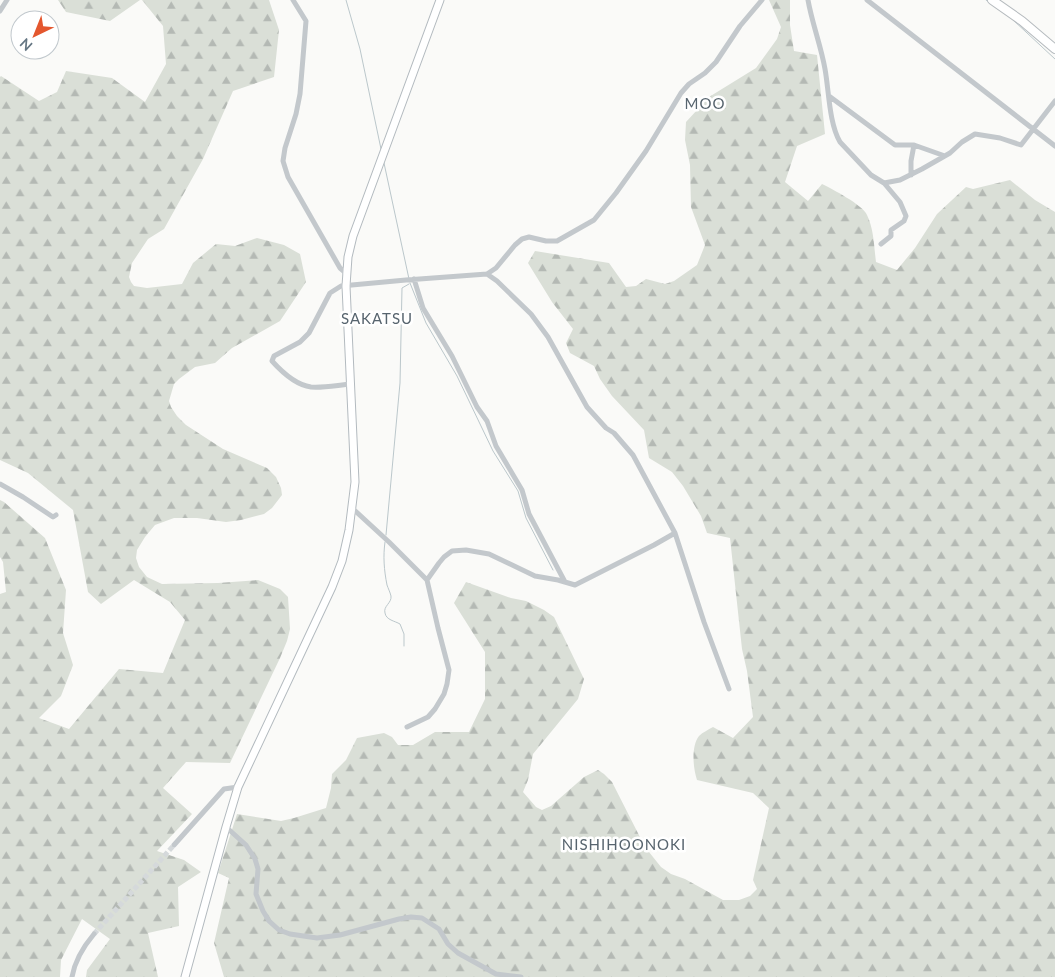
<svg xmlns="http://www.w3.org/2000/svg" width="1055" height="977" viewBox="0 0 1055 977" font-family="Lato,sans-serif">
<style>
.forest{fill:url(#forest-firs)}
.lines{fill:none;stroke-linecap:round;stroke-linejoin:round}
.stream{stroke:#bbc7cb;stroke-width:1}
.street-tunnel{stroke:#d5d9db;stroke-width:5;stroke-dasharray:5 2.5;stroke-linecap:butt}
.secondary-casing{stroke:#b3babf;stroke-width:9}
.primary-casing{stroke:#b5babe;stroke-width:10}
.street{stroke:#c3c8cc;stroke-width:5}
.secondary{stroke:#fff;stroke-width:7}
.primary{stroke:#fff;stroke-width:8}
.labels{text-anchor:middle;stroke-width:5;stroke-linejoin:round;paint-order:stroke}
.neighbourhood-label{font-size:15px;letter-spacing:1px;fill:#57646e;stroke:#fff}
</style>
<defs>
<pattern id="forest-firs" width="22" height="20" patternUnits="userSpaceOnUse" patternTransform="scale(1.25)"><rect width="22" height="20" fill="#dadfd7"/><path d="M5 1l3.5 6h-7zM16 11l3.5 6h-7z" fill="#b4b9b4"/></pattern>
</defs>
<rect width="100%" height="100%" fill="#fafaf8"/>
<path class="forest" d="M58 0H140L110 21 66 12Z
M142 0H269L279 30 274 77 233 91 203 159 164 229 148 239 132 263 129 277 131 282 134 286 147 288 182 284 193 263 216 244 235 246 257 238 284 245 300 254 306 282 280 321 232 348 215 363 195 367 179 379 174 384 169 401 171 407 177 416 186 425 223 449 267 468 276 477 281 488 282 495 272 508 264 514 241 520 226 522 197 518H174L155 525 145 537 137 550 136 558 139 567 147 577 162 584 218 583 258 580 280 589 288 597 290 629 287 641 280 658 230 763 186 762 163 788 192 814 157 851 184 860 201 872 178 887 179 926 148 933 158 977H86L87 970 110 939 82 919 61 960 60 977H0V594L6 592 3 562 0 557V500L4 502 45 538 66 590 63 633 73 665 61 696 39 718 69 729 119 669 163 673 185 620 170 602 134 580 101 604 88 592 73 510 28 473 0 460V77L1 76 39 101 57 92 66 71 112 78 145 102 166 64 163 26Z
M769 0H790V25L794 51 817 55 825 134 797 146 785 182 808 201 822 184C832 189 863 205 867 215 874 229 874 247 876 262L897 270 915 248 937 214 966 187 973 189 1010 180 1035 200 1055 212V977H224L214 943 229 878 218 873 237 814 281 821 294 818 326 808 331 788 332 774 346 760 357 738 384 733 392 737 398 745H413L435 732H469L485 699V652L454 603 466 582 511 598 526 601 544 610 554 617 584 679 578 699 533 754 528 780 523 792 536 807 542 810 551 806 584 777 598 770 604 774 612 782 645 847 661 867 671 874 685 879 723 900H739L750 896 757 889 753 880 769 808 753 793 697 780C693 768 691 746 699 736 703 732 708 730 713 727L733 738 753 717 747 671 742 649 730 538 707 533 701 516 683 486 672 472 649 458 644 430 612 396 600 379 594 366 570 353 566 343 573 329 552 302 528 263 535 251 609 263 626 287 636 286 646 279 665 284 674 281 697 265 705 245 691 207 690 165 685 140 686 122 709 97 756 68 777 39 781 27Z"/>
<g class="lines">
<path class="stream" d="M346 0 360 49 381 149
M986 0 990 3
M1012 19 1055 59
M384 163 409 279
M410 283 426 323 457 376 493 451 518 491 526 518 553 570
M386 535 400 383 402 288 409 284
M385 542C383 556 384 570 387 585 388 588 390 592 391 596 392 603 383 606 385 613 386 620 395 621 400 624L404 634V646"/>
<path class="street-tunnel" d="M94 934 174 845"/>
<defs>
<path id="secondary" d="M185 977 226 827 238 787 332 587 342 561 349 530 355 482 346 286 348 257 353 236 440 0"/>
<path id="primary" d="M992 0 1022 21 1055 49"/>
</defs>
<use href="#secondary" class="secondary-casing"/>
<use href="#primary" class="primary-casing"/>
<path class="street" d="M293 0 306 21 300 94 296 114 285 148 283 161 288 177 340 268 347 274
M808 0C812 23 821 46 825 69 829 91 829 123 840 142L871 175 884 183 900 180 922 169 950 153 962 142 975 134 1000 138 1021 145 1055 101
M867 0 1055 146
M0 11 7 0
M829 96 895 145H914L911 161V175
M914 145 945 156
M881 244 891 236V230L904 221 906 216 900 202 884 183
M487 274 497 281 531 314 548 337 587 407 606 428 614 433 633 455 675 533 704 622 729 689
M414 279 423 308 452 356 477 407 487 421 496 446 522 490 529 514 565 582
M351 384C338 385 324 388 311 387 296 385 281 371 272 361L274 356 300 342 309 333 330 293 341 286 406 280 487 274 496 268 515 245 522 239 529 237 546 241H557L594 220 616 193 646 151 681 93 689 84 705 73 716 62 740 26 762 0
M0 484 23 497 53 517 56 515
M352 508 389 542 427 580 438 628 449 670 447 684 444 694 435 709 428 717 407 727
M427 580 439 563 444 557 452 551 466 550 489 554 535 576 558 580 575 585 654 545 675 533
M226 827 246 845 255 859 258 869 256 894 263 911 269 921 279 930 290 934 317 938 340 935 399 919 411 917 422 918 439 929 448 944 458 953 496 974 521 977
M174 845 224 789 238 787
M72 977C75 960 83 947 94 934"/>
<use href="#secondary" class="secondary"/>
<use href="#primary" class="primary"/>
</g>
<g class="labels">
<g class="neighbourhood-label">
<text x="705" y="109">MOO</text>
<text x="377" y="324">SAKATSU</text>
<text x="624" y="850">NISHIHOONOKI</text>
</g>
</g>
<g transform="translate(35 35) rotate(223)"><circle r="24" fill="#ffffff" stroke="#c1c8cd"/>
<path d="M0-4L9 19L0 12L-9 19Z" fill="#e4572e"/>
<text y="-8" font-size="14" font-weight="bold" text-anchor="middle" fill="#657683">N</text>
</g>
</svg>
